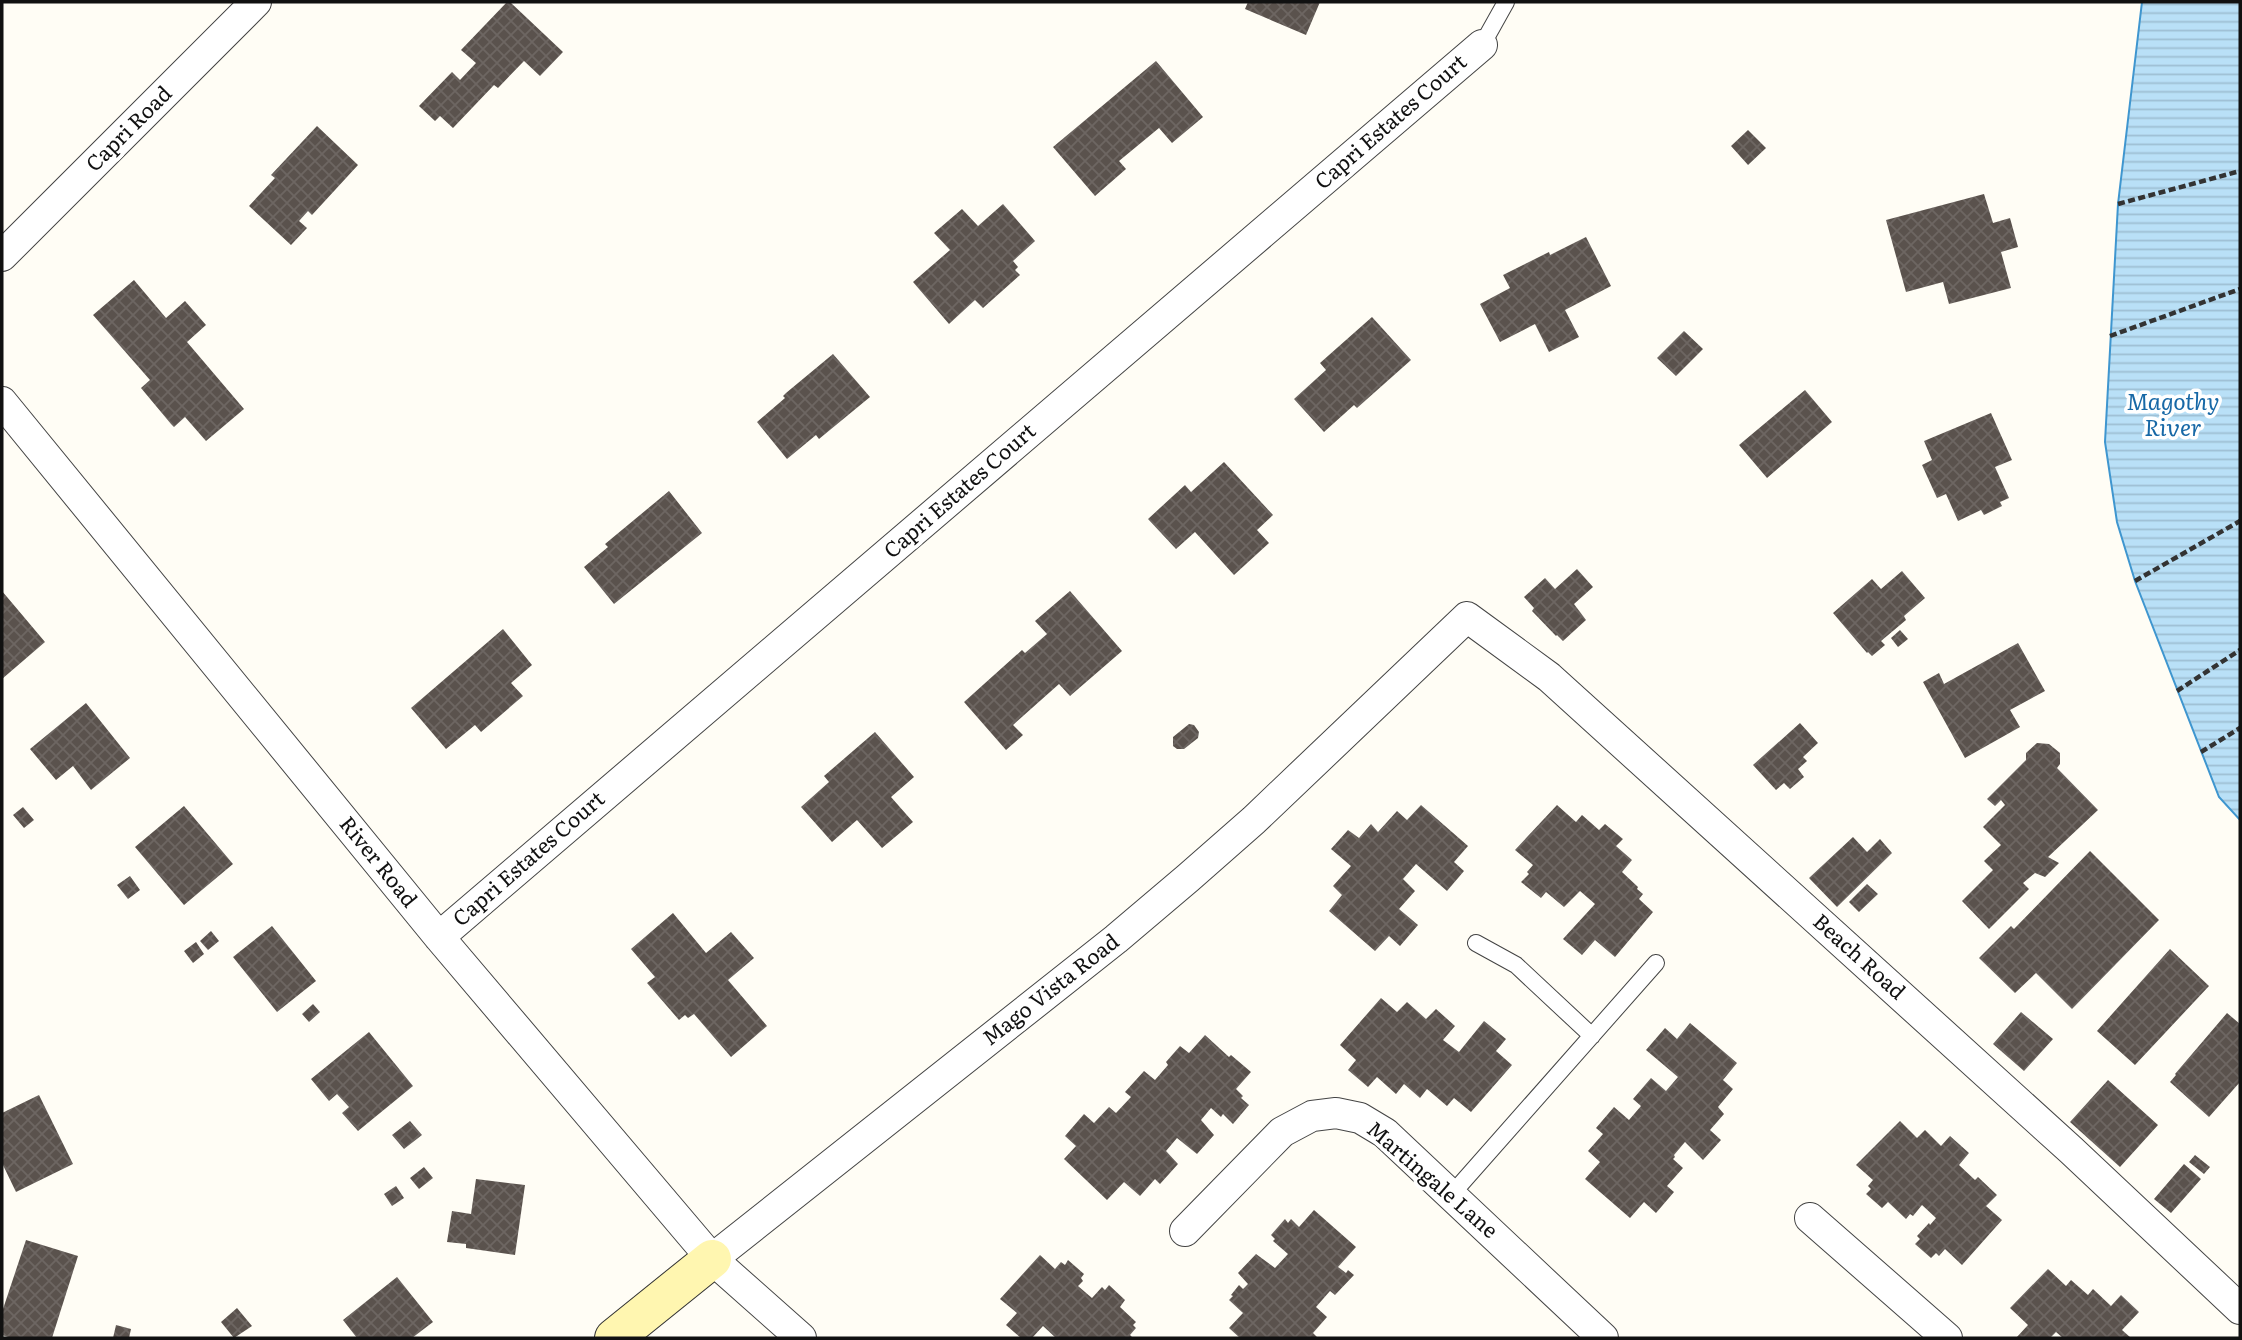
<svg xmlns="http://www.w3.org/2000/svg" width="2242" height="1340" viewBox="0 0 2242 1340" font-family="Literata,serif">
<style>
.water{fill:url(#water-rules);stroke:#3f96cf;stroke-width:2}
.building{fill:url(#building-cross-hatch)}
.lines{fill:none;stroke-linecap:round;stroke-linejoin:round}
.lane-casing{stroke:#444;stroke-width:18}
.street-casing{stroke:#444;stroke-width:32}
.secondary-casing{stroke:#333;stroke-width:40}
.path{stroke:#333;stroke-width:4.5;stroke-dasharray:7 3.5;stroke-linecap:butt}
.lane{stroke:#fff;stroke-width:16}
.street{stroke:#fff;stroke-width:30}
.secondary{stroke:#fff6b0;stroke-width:38}
.labels{text-anchor:middle;stroke-width:7;stroke-linejoin:round;paint-order:stroke}
.street-label{font-size:21px;fill:#111;stroke:#fff}
.water-label{font-size:23px;font-style:italic;fill:#1768a6;stroke:#fff}
</style>
<defs>
<pattern id="water-rules" width="6" height="5" patternUnits="userSpaceOnUse" patternTransform="scale(1.75)"><rect width="6" height="5" fill="#b9e0f7"/><path d="M0 2.5h6" fill="none" stroke="#9ebfd3"/></pattern>
<pattern id="building-cross-hatch" width="8" height="8" patternUnits="userSpaceOnUse" patternTransform="scale(1.75)"><rect width="8" height="8" fill="#5a524d"/><path d="M0 0l8 8M0 8l8-8" fill="none" stroke="#6d6662"/></pattern>
</defs>
<rect width="100%" height="100%" fill="#fffdf5"/>
<path class="water" d="M2142 2H2240V820L2219 797 2135 581 2117 522 2105 442 2118 204Z"/>
<path class="building" d="M507 2H510L563 52 540 76 524 61 498 88 494 85 453 128 440 116 435 121 419 106 452 72 460 80 476 63 461 50Z
M1248 2H1320L1306 35 1245 9Z
M1156 61 1203 117 1172 143 1159 128 1119 161 1126 169 1095 196 1053 147Z
M317 126 358 165 312 215 308 211 299 221 307 228 291 245 249 206 275 178 271 175Z
M1748 130 1766 148 1748 165 1731 146Z
M1984 194 1993 223 2010 218 2018 247 2001 252 2011 288 1949 304 1943 282 1906 292 1886 220Z
M1003 204 1035 241 1013 261 1018 267 1015 270 1020 275 983 308 975 300 949 324 913 282 950 250 934 233 962 209 978 226Z
M1586 237 1611 286 1565 310 1579 337 1549 352 1535 324 1500 342 1480 304 1510 288 1503 275 1549 252 1550 255Z
M134 280 166 318 185 301 206 325 187 342 244 409 206 441 185 417 174 427 171 424 141 388 150 380 93 315Z
M1372 317 1411 360 1357 408 1354 405 1324 432 1294 399 1326 370 1320 363Z
M1684 331 1703 349 1676 376 1657 358Z
M833 354 870 397 819 439 816 435 787 459 757 422 785 398 783 396 786 393Z
M1805 390 1832 422 1767 478 1739 445Z
M1991 413 2012 460 1995 467 2009 498 2000 502 2002 506 1984 515 1981 510 1958 521 1946 494 1937 498 1922 465 1932 460 1924 441Z
M1224 462 1273 515 1257 530 1269 543 1234 575 1195 532 1176 549 1148 519 1185 485 1191 492Z
M669 491 702 533 614 604 584 567 608 547 605 544Z
M1577 569 1593 587 1574 604 1586 620 1563 641 1557 635 1556 636 1532 611 1534 608 1524 597 1545 578 1555 589Z
M1902 571 1925 598 1904 616 1906 620 1881 641 1885 645 1872 656 1868 652 1867 653 1833 613 1872 579 1881 589Z
M2 591 45 642 2 679Z
M1070 591 1122 651 1070 696 1059 684 1013 725 1023 735 1006 750 964 702 1022 650 1025 653 1047 634 1035 621Z
M503 629 532 665 511 683 523 696 481 732 475 725 446 749 411 708Z
M1900 630 1908 639 1898 647 1891 638Z
M2018 643 2045 691 2010 710 2020 727 1965 758 1923 682 1939 673 1944 684Z
M86 703 130 758 91 790 73 766 56 780 30 749Z
M1800 723 1818 743 1803 757 1807 761 1798 769 1804 777 1790 789 1784 783 1776 790 1753 765Z
M1189 724 1194 725 1199 732 1198 738 1184 749H1177L1173 746V737Z
M875 732 914 777 891 797 913 822 882 848 857 820 832 842 801 807 829 782 824 776Z
M2037 743 2049 744 2060 753V764L2057 768 2098 810 2048 857 2059 863 2045 877 2035 873 2023 883 2029 889 1989 929 1962 901 1993 870 1984 861 2001 845 1983 827 2005 805 2001 800 1995 806 1987 799 2026 760V753Z
M1421 805 1468 846 1454 862 1464 871 1447 891 1416 864 1403 879 1415 891 1399 909 1418 925 1400 946 1389 936 1375 951 1329 911 1342 895 1333 886 1351 866 1331 849 1348 830 1359 838 1371 824 1378 832 1397 811 1407 820Z
M1557 805 1576 822 1582 815 1599 830 1605 824 1623 839 1616 846 1632 860 1622 872 1638 887 1637 889 1643 894 1639 899 1653 912 1615 957 1595 940 1582 955 1563 939 1595 904 1580 891 1564 907 1546 892 1541 898 1521 882 1529 874 1527 872 1533 865 1515 850Z
M184 806 233 864 184 905 135 847Z
M23 807 34 820 24 828 13 815Z
M1853 837 1867 852 1880 839 1892 853 1837 907 1809 878Z
M2090 851 2159 920 2072 1009 2036 973 2015 993 1979 958 2011 926 2014 929Z
M130 876 140 890 128 899 117 885Z
M1867 884 1878 894 1859 912 1849 902Z
M673 913 706 953 731 932 754 958 728 980 767 1026 731 1057 694 1014 688 1018 685 1015 679 1020 647 983 655 977 631 949Z
M272 926 316 981 277 1012 233 957Z
M211 931 219 941 208 950 200 941Z
M196 942 204 954 193 963 184 951Z
M2170 949 2209 986 2135 1065 2097 1031Z
M1381 998 1397 1012 1407 1002 1426 1019 1436 1009 1455 1026 1443 1040 1459 1052 1484 1021 1506 1039 1496 1051 1512 1065 1471 1112 1454 1098 1447 1106 1427 1089 1420 1098 1404 1084 1396 1094 1377 1077 1368 1087 1348 1070 1356 1060 1340 1045Z
M313 1004 320 1012 309 1022 302 1014Z
M2021 1012 2053 1039 2024 1071 1993 1044Z
M2227 1013 2240 1024V1082L2209 1117 2170 1082 2176 1075 2175 1074Z
M1690 1023 1737 1063 1723 1080 1733 1089 1718 1107 1724 1114 1710 1130 1721 1140 1703 1160 1685 1142 1674 1155 1675 1157 1673 1159 1683 1168 1667 1186 1674 1192 1656 1213 1644 1202 1630 1218 1585 1179 1600 1162 1588 1151 1603 1134 1596 1128 1614 1107 1629 1120 1641 1106 1633 1099 1651 1078 1666 1091 1678 1077 1646 1050 1665 1028 1677 1039Z
M369 1032 413 1086 358 1131 342 1113 349 1107 337 1094 329 1101 311 1079Z
M1205 1035 1229 1057 1231 1055 1251 1072 1236 1089 1243 1096 1241 1098 1249 1105 1233 1124 1223 1114 1221 1117 1211 1108 1201 1120 1214 1135 1197 1154 1177 1138 1166 1151 1178 1164 1160 1184 1155 1179 1140 1196 1124 1182 1107 1200 1064 1159 1076 1146 1065 1136 1084 1114 1094 1123 1109 1107 1116 1113 1131 1097 1125 1092 1144 1071 1155 1080 1168 1065 1166 1062 1180 1046 1189 1053Z
M2108 1080 2158 1125 2120 1167 2070 1122Z
M39 1095 73 1164 16 1192 2 1163V1113Z
M410 1121 422 1135 404 1149 392 1135Z
M1900 1121 1917 1138 1925 1130 1941 1146 1950 1136 1969 1153 1959 1165 1975 1180 1978 1177 1997 1195 1986 1206 2002 1220 1962 1265 1945 1249 1939 1256 1936 1253 1931 1258 1915 1244 1920 1239 1917 1236 1929 1223 1930 1225 1936 1218 1922 1205 1913 1216 1910 1214 1906 1219 1888 1202 1882 1208 1866 1194 1871 1189 1868 1186 1873 1180 1856 1165Z
M2195 1155 2210 1167 2204 1174 2189 1162Z
M2184 1164 2201 1179 2171 1213 2154 1199Z
M424 1167 433 1178 419 1189 410 1178Z
M476 1179 525 1185 515 1255 466 1248V1244L447 1242 452 1211 471 1214Z
M396 1186 404 1198 392 1206 384 1194Z
M1314 1210 1356 1247 1338 1267 1346 1273 1348 1270 1354 1275 1335 1295 1330 1291 1316 1307 1327 1317 1313 1333 1318 1338H1240L1229 1328 1243 1313 1229 1300 1233 1296 1231 1295 1239 1285 1243 1289 1248 1284 1238 1273 1256 1254 1275 1268 1288 1254 1273 1241 1275 1239 1271 1235 1285 1219 1288 1223 1291 1219 1299 1227Z
M26 1240 78 1256 52 1338H11L2 1335V1312Z
M1040 1255 1055 1269 1061 1262 1065 1265 1068 1260 1084 1274 1081 1278 1083 1281 1078 1286 1092 1298 1102 1287 1105 1290 1109 1285 1125 1300 1120 1307 1136 1322 1133 1325 1136 1328 1130 1335 1133 1338H1056L1043 1326 1032 1338H1021L1006 1325 1017 1313 1000 1299Z
M2048 1269 2066 1286 2071 1280 2088 1295 2093 1289 2111 1306 2121 1295 2139 1312 2122 1330 2131 1338H2063L2056 1332 2050 1338H2016L2028 1325 2010 1308Z
M397 1277 433 1322 412 1338H357L343 1320Z
M237 1308 252 1326 234 1338 221 1322Z
M116 1325 131 1329 129 1338H113Z"/>
<g class="lines">
<defs>
<path id="lane" d="M1482 45 1506 2
M1476 943 1516 965 1592 1036
M1452 1194 1656 963"/>
<path id="street" d="M2 256 256 2
M2 402 439 937 712 1259 801 1338
M439 937 1482 45
M1810 1218 1947 1338
M1185 1231 1282 1132 1312 1116 1336 1113 1360 1118 1385 1133 1603 1338
M712 1259 1116 939 1188 878 1254 820 1467 617 1549 677 2071 1150 2240 1309"/>
<path id="secondary" d="M614 1338 712 1259"/>
</defs>
<use href="#lane" class="lane-casing"/>
<use href="#street" class="street-casing"/>
<use href="#secondary" class="secondary-casing"/>
<path class="path" d="M2118 204 2240 171
M2110 336 2240 289
M2135 581 2240 521
M2177 691 2240 650
M2201 752 2240 728"/>
<use href="#lane" class="lane"/>
<use href="#street" class="street"/>
<use href="#secondary" class="secondary"/>
</g>
<g class="labels">
<g class="street-label">
<text transform="translate(1391 122) rotate(-41)" y="7">Capri Estates Court</text>
<text transform="translate(129 129) rotate(-45)" y="7">Capri Road</text>
<text transform="translate(960 491) rotate(-41)" y="7">Capri Estates Court</text>
<text transform="translate(529 859) rotate(-41)" y="7">Capri Estates Court</text>
<text transform="translate(378 862) rotate(51)" y="7">River Road</text>
<text transform="translate(1859 957) rotate(42)" y="7">Beach Road</text>
<text transform="translate(1051 990) rotate(-38)" y="7">Mago Vista Road</text>
<text transform="translate(1432 1180) rotate(41)" y="7">Martingale Lane</text>
</g>
<g class="water-label">
<text x="2173" y="410">Magothy<tspan x="2173" dy="26">River</tspan></text>
</g>
</g>
<rect width="2242" height="1340" fill="none" stroke="#111111" stroke-width="7"/>
</svg>
